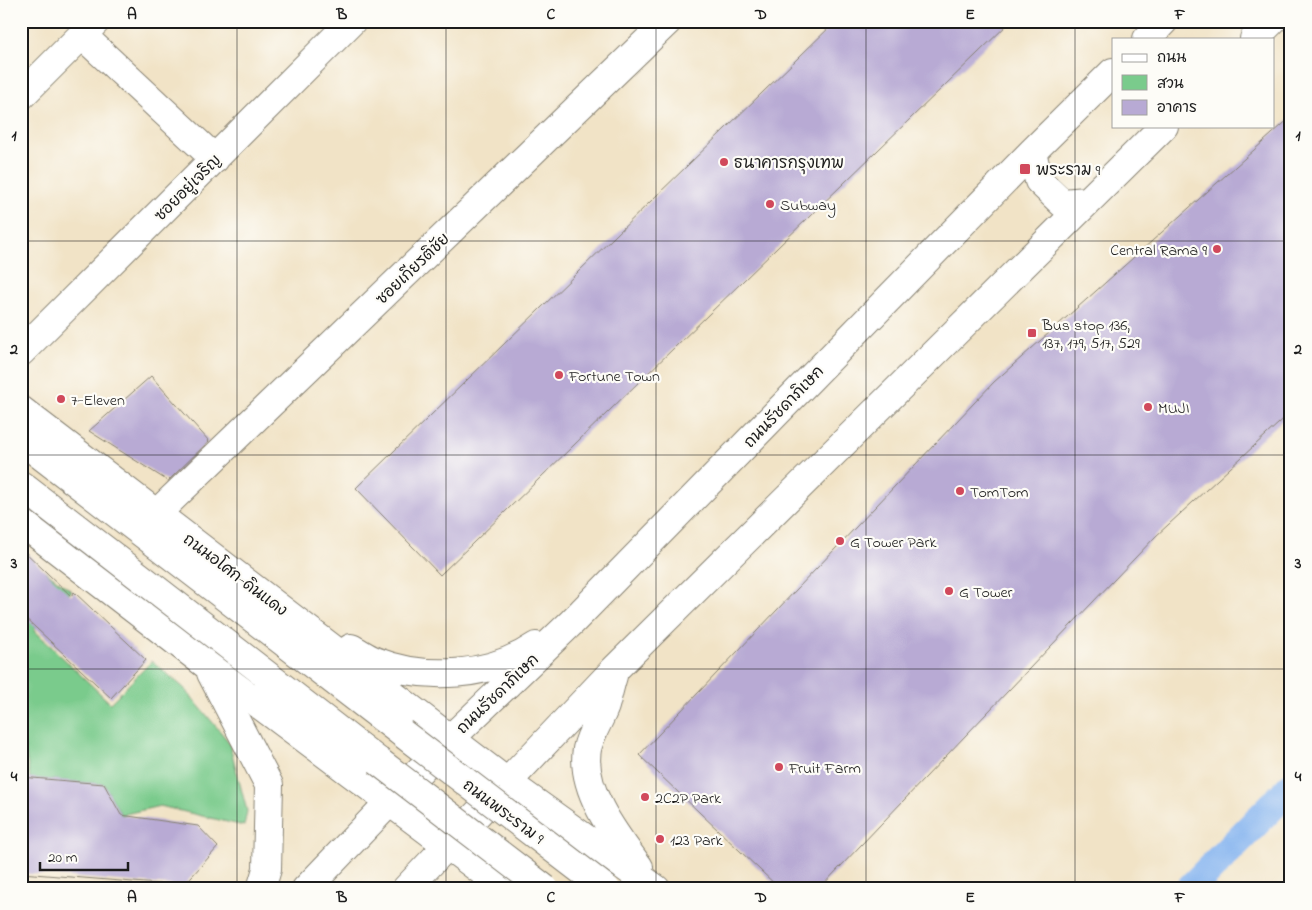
<svg xmlns="http://www.w3.org/2000/svg" width="1312" height="910" viewBox="0 0 1312 910" font-family="'Indie Flower','Playpen Sans Thai',sans-serif">
<style>
.green{fill:#7acb8c;stroke:#4b7454}
.lines{fill:none;stroke-linecap:round;stroke-linejoin:round}
.canal{stroke:#84b3ef;stroke-width:30}
.building{fill:#b8aad4}
.minor-casing{stroke:#868071;stroke-width:30}
.major-casing{stroke:#868071;stroke-width:30}
.minor{stroke:#fff;stroke-width:28}
.major{stroke:#fff;stroke-width:28}
.major-bridge-casing{stroke:#868071;stroke-width:30;stroke-linecap:butt}
.major-bridge{stroke:#fff;stroke-width:28}
.grid{fill:none;stroke:#1c1c1c;stroke-width:1;stroke-opacity:0.55}
.poi-dot{fill:#d1495b;stroke:#fdfcf7;stroke-width:2}
.labels{text-anchor:middle;stroke-width:4.5;stroke-linejoin:round;paint-order:stroke}
.poi-label{font-size:16px;fill:#1c1c1c;stroke:#fdfcf7;text-anchor:start}
.street-label{font-size:16px;fill:#1c1c1c;stroke:#fdfcf7}
.neatline{fill:none;stroke:#1c1c1c;stroke-width:2}
.grid-label{font-size:16px;text-anchor:middle;font-weight:bold;fill:#1c1c1c}
</style>
<rect width="100%" height="100%" fill="#fdfcf7"/>
<filter id="ink" filterUnits="userSpaceOnUse"><feTurbulence type="fractalNoise" baseFrequency=".02" numOctaves="2"/><feDisplacementMap in="SourceGraphic" scale="10" xChannelSelector="R" yChannelSelector="G"/><feConvolveMatrix kernelMatrix="1 2 1 2 8 2 1 2 1" color-interpolation-filters="sRGB"/></filter>
<filter id="wash" filterUnits="userSpaceOnUse"><feTurbulence type="fractalNoise" baseFrequency=".0096" numOctaves="4" result="noise"/><feDisplacementMap in="SourceGraphic" scale="20" xChannelSelector="R" yChannelSelector="G"/><feGaussianBlur stdDeviation="1.12" result="paint"/><feColorMatrix in="noise" values="0 0 0 0 0 0 0 0 0 0 0 0 0 0 0 0 0 1.4 0 .05"/><feComposite in="paint" operator="in"/></filter>
<g filter="url(#wash)">
<rect width="100%" height="100%" fill="#f1e3c6"/>
<path class="green" d="M45 571 72 591 34 630 110 703 152 661 184 688 229 742 247 811 244 826 160 806 121 815 104 784 30 778 21 726V592Z"/>
<g class="lines">
<path class="canal" d="M1190 889 1291 787"/>
</g>
<g id="blocks">
<path class="building" d="M836 21H1011L440 575 356 488Z
M1291 117V412L1156 536 819 889H780L639 755 994 382Z
M151 376 209 441 168 481 89 431Z
M21 548 71 596 74 592 146 660 111 698 21 614Z
M21 777 104 784 121 815 198 826 218 847 183 886 21 873Z"/>
</g>
</g>
<g filter="url(#ink)">
<use href="#blocks" fill-opacity="0" stroke="#868071" stroke-width="1"/>
<g class="lines">
<defs>
<path id="minor" d="M82 35 215 159
M21 96 96 21
M21 352 352 21
M156 514 668 21"/>
<path id="major" d="M1147 39 1164 21
M1254 39 1272 21
M1032 152 1039 181 1062 203 1087 201
M21 410 508 783 656 889
M21 440 402 733
M21 485 378 761
M21 522 208 666 506 889
M351 648C359 652 367 658 375 661 425 681 491 677 536 646
M211 673 269 785 267 869 261 889
M613 676C610 685 608 696 605 706 600 720 590 734 587 749 580 790 616 836 639 867
M306 889 450 739 572 622 1032 152 1113 72
M406 889 614 670 1164 126"/>
</defs>
<use href="#minor" class="minor-casing"/>
<use href="#major" class="major-casing"/>
<use href="#minor" class="minor"/>
<use href="#major" class="major"/>
<defs>
<path id="major-bridge" d="M402 733 606 889
M378 761 545 889"/>
</defs>
<use href="#major-bridge" class="major-bridge-casing"/>
<use href="#major-bridge" class="major-bridge"/>
</g>
</g>
<path class="grid" d="M237 21V889M446 21V889M656 21V889M866 21V889M1075 21V889M21 241H1291M21 455H1291M21 669H1291"/>
<g class="poi-dot">
<circle cx="724" cy="162" r="5"/>
<rect x="1019" y="163" width="12" height="12" rx="2.5"/>
<circle cx="770" cy="204" r="5"/>
<circle cx="1217" cy="249" r="5"/>
<rect x="1027" y="328" width="10" height="10" rx="2.5"/>
<circle cx="559" cy="375" r="5"/>
<circle cx="61" cy="399" r="5"/>
<circle cx="1148" cy="407" r="5"/>
<circle cx="960" cy="491" r="5"/>
<circle cx="840" cy="541" r="5"/>
<circle cx="949" cy="591" r="5"/>
<circle cx="779" cy="767" r="5"/>
<circle cx="645" cy="797" r="5"/>
<circle cx="660" cy="839" r="5"/>
</g>
<g class="labels">
<g class="poi-label">
<text x="734" y="168">ธนาคารกรุงเทพ</text>
<text x="1036" y="175">พระราม 9</text>
<text x="780" y="210">Subway</text>
<text x="1207" y="255" text-anchor="end">Central Rama 9</text>
<text x="1042" y="330">Bus stop 136,<tspan x="1042" dy="18">137, 179, 517, 529</tspan></text>
<text x="569" y="381">Fortune Town</text>
<text x="71" y="405">7-Eleven</text>
<text x="1158" y="413">MUJI</text>
<text x="970" y="497">TomTom</text>
<text x="850" y="547">G Tower Park</text>
<text x="959" y="597">G Tower</text>
<text x="789" y="773">Fruit Farm</text>
<text x="655" y="803">2C2P Park</text>
<text x="670" y="845">123 Park</text>
</g>
<g class="street-label">
<text transform="translate(187 187) rotate(-45)" y="6">ซอยอยู่เจริญ</text>
<text transform="translate(412 268) rotate(-44)" y="6">ซอยเกียรติชัย</text>
<text transform="translate(783 406) rotate(-46)" y="6">ถนนรัชดาภิเษก</text>
<text transform="translate(236 574) rotate(37)" y="6">ถนนอโศก-ดินแดง</text>
<text transform="translate(497 693) rotate(-44)" y="6">ถนนรัชดาภิเษก</text>
<text transform="translate(504 811) rotate(37)" y="6">ถนนพระราม 9</text>
</g>
</g>
<rect width="1312" height="910" fill="none" stroke="#fdfcf7" stroke-width="55"/>
<rect x="1112" y="38" width="162" height="90" fill="#fdfcf7" stroke="#a3a29f"/>
<rect x="1122" y="54" width="25" height="8" fill="#ffffff" stroke="#a3a29f"/>
<text x="1157" y="62" font-size="15" fill="#1c1c1c">ถนน</text>
<rect x="1122" y="75" width="25" height="15" fill="#7acb8c" stroke="#a3a29f"/>
<text x="1157" y="88" font-size="15" fill="#1c1c1c">สวน</text>
<rect x="1122" y="100" width="25" height="15" fill="#b8aad4" stroke="#a3a29f"/>
<text x="1157" y="112" font-size="15" fill="#1c1c1c">อาคาร</text>
<path d="M40 862v8h88v-8" fill="none" stroke="#1c1c1c" stroke-width="2.5"/>
<text x="48" y="862" font-size="15" fill="#1c1c1c" stroke="#fdfcf7" stroke-width="4" paint-order="stroke">20 m</text>
<rect x="28" y="28" width="1256" height="854" class="neatline"/>
<g class="grid-label">
<text x="132" y="19">A</text>
<text x="342" y="19">B</text>
<text x="551" y="19">C</text>
<text x="761" y="19">D</text>
<text x="970" y="19">E</text>
<text x="1180" y="19">F</text>
<text x="14" y="140">1</text>
<text x="1298" y="140">1</text>
<text x="14" y="354">2</text>
<text x="1298" y="354">2</text>
<text x="14" y="568">3</text>
<text x="1298" y="568">3</text>
<text x="14" y="781">4</text>
<text x="1298" y="781">4</text>
<text x="132" y="902">A</text>
<text x="342" y="902">B</text>
<text x="551" y="902">C</text>
<text x="761" y="902">D</text>
<text x="970" y="902">E</text>
<text x="1180" y="902">F</text>
</g>
</svg>
